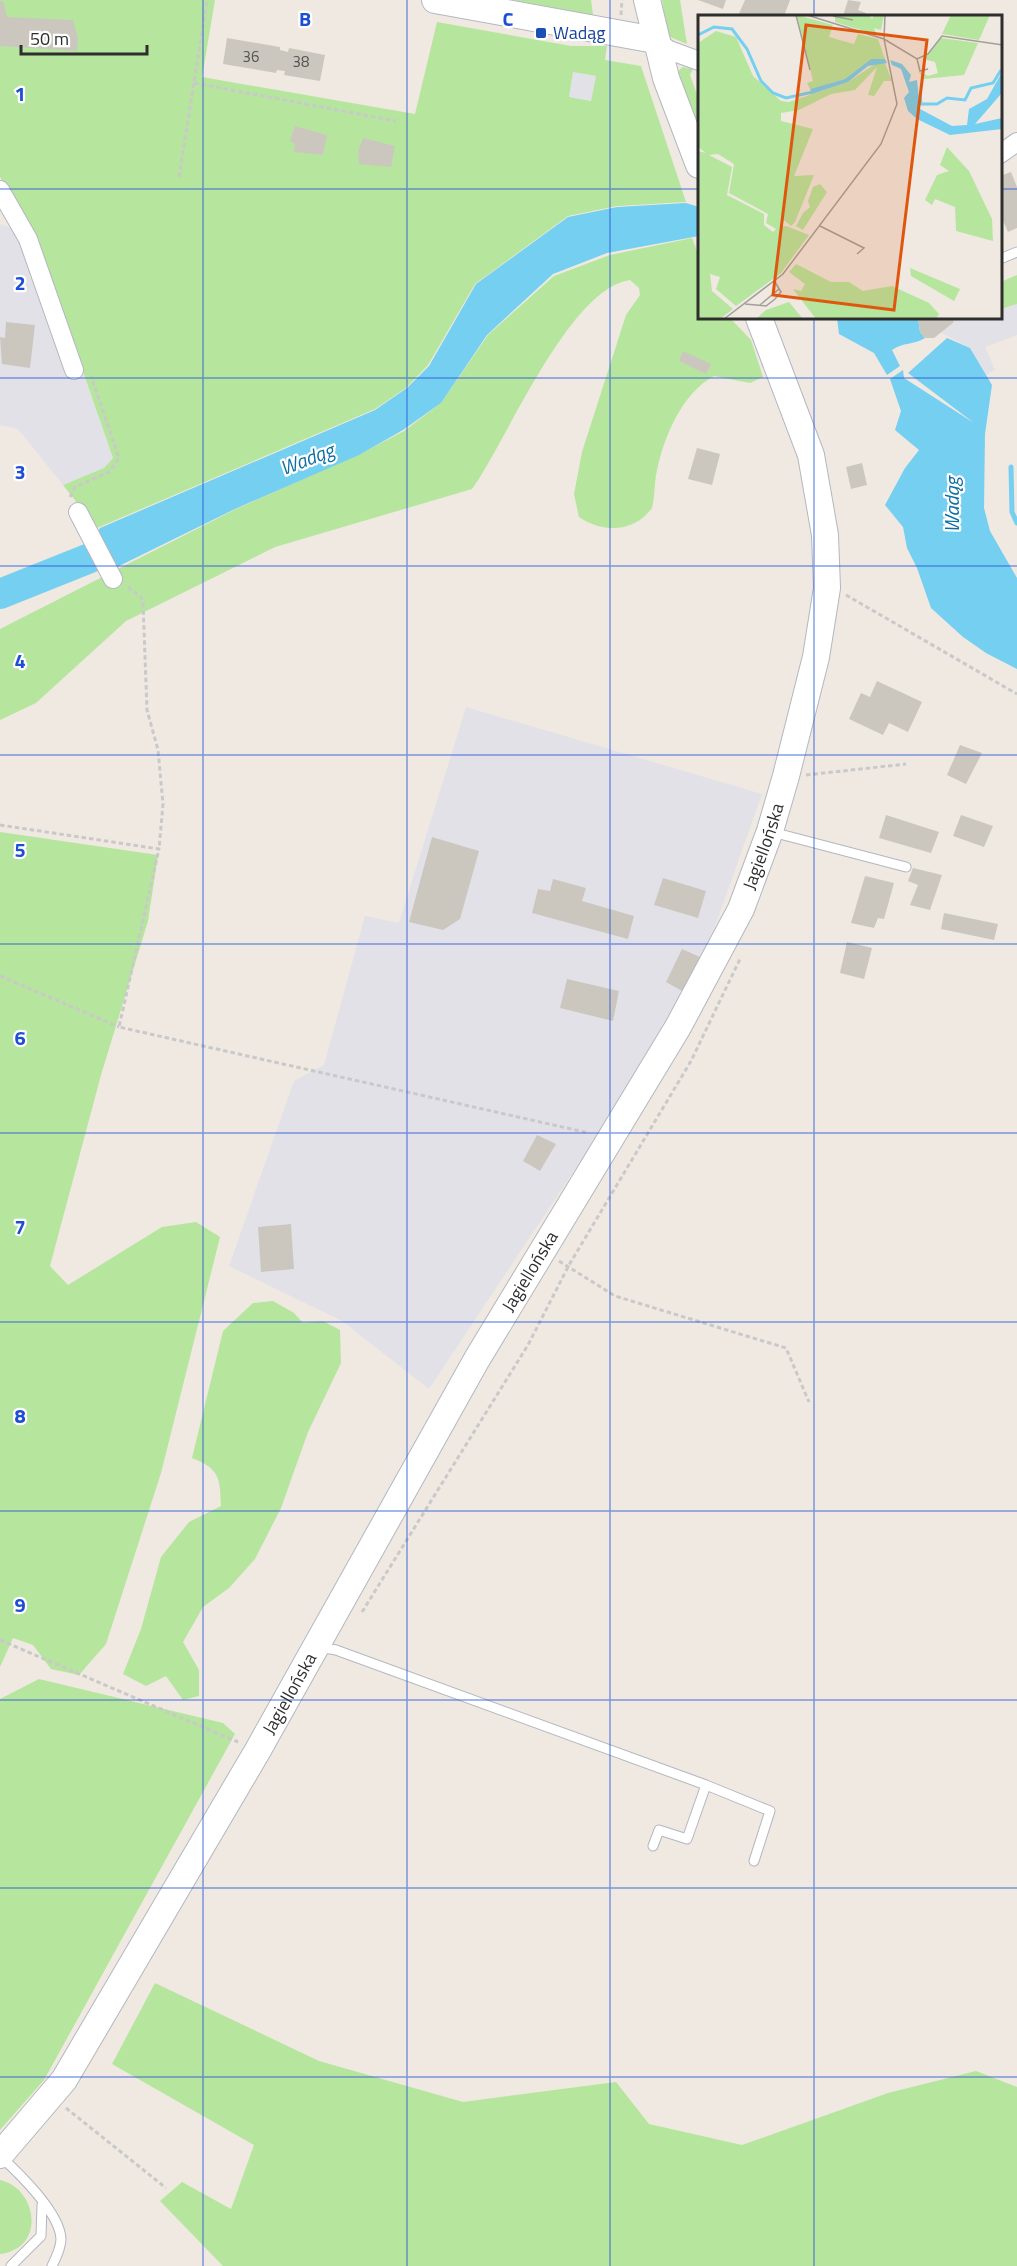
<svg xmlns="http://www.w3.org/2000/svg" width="1017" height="2266" viewBox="0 0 1017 2266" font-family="'Titillium Web',sans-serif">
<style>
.industrial{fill:#e3e1e8}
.green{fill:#b6e59e;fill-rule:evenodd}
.water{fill:#75cff0}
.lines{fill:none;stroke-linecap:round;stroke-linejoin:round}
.stream{stroke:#75cff0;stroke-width:5}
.river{stroke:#75cff0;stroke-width:30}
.building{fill:#cbc7bf}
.lane-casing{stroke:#b4b7c1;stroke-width:11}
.street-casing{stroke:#b4b7c1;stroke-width:20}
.secondary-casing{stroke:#b4b7c1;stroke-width:28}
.path{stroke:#c9c9c9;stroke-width:3;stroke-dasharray:4.5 3;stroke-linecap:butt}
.lane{stroke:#fff;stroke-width:9}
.street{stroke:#fff;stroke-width:18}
.secondary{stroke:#fff;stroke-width:26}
.grid{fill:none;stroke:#1d4ed8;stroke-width:1.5;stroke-opacity:0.55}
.transit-dot{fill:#1a4fb4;stroke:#fff;stroke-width:2}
.labels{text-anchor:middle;stroke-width:4.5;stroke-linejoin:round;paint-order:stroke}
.number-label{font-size:15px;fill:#555452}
.transit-label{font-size:18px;fill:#164399;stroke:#fff;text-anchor:start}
.street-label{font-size:18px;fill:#2e2e2e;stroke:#fff}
.water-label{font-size:20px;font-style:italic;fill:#0d6fa3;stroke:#fff}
.inset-river{fill:none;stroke:#75cff0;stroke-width:3}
.inset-road{fill:none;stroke:#a29e99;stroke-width:1.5}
.view{fill:#df570e;fill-opacity:0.15;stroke:#df570e;stroke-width:3}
.inset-edge{fill:none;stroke:#2e2e2e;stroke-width:3}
.grid-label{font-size:20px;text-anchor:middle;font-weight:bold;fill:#1d4ed8;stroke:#fff;stroke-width:4.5;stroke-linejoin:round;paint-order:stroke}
</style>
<rect width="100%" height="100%" fill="#efe9e1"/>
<path class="industrial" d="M573 72 596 76 591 101 569 97Z
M0 224 36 236 113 458 104 468 63 485 18 429 0 425Z
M1017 304V335L985 347 995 370 986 375 970 348 940 332 954 322 952 318H1000L1001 309Z
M466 707 762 794 717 921 698 966 601 1130 429 1389 342 1321 229 1266 294 1081 324 1065 365 916 399 923Z"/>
<path class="green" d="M0 0H215L202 77 415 114 437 22 571 46H607L605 60 641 66 686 202 617 206 568 216 475 284 428 365 406 388 375 409 97 528 63 485 104 468 113 458 36 236 0 177ZM573 72 596 76 591 101 569 97Z
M512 0H591L593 15Z
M662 0H680L687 44 668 36Z
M683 67 693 69 690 75 699 100V130L678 71Z
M692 238 699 256V318H730L751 340 763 377 750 383 714 376C682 393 664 437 657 470 654 483 655 496 652 508 634 533 602 533 579 517L574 494 582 452 626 315 640 295 639 288 630 280C569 288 506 442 472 489L275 547 126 621 36 703 0 720V629L236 509 360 454 404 431 441 403 488 335 554 276 610 255Z
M1001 275 1003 281 1017 275V304L1001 309Z
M0 832 158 855 148 921 101 1075 50 1266 68 1285 162 1227 196 1222 220 1237 161 1473 106 1644 79 1675 51 1669 33 1645 13 1638 0 1667Z
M273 1301 294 1313 303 1323 323 1321 340 1330 341 1363 308 1432 281 1508 255 1559 229 1588 203 1607 183 1642 199 1670V1696L183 1700 166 1676 146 1686 123 1674 141 1629 161 1557 189 1522 221 1506C220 1478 220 1469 192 1458L223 1331 253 1303Z
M39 1679 223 1723 235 1734 44 2080 0 2130V1699Z
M155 1983 319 2061 463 2102 616 2082 649 2124 742 2145 888 2093 976 2071 1017 2087V2266H223L160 2201 182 2182 231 2209 254 2145 112 2064Z
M0 2180C37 2188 47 2248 0 2254Z"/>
<path class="water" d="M686 203 699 207V236L607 253 553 274 487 335 441 403 403 430 359 455 235 509 117 567 98 532 100 528 375 410 407 388 429 366 476 284 568 217 617 207Z
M837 318H918L920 332 925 338C914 345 903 342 892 350L900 366 887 375 874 353 839 334Z
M947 338 970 348 992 385 985 434 984 508 990 531 1017 578V669L986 653 963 637 931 608 917 568 907 548 903 527 885 505 905 468 919 450 895 430 901 411 890 379 903 370 904 378 974 423 908 373Z"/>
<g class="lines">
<path class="stream" d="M1011 467 1012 512 1017 523"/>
<path class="river" d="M0 594 130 542"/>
</g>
<path class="building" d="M698 0H726L723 9Z
M745 0H790L784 16H738Z
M848 0 861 2 858 10 866 13 865 16H843Z
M3 1 7 17 73 20 78 37 77 51 0 46V2Z
M227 38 280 47V50L288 52 289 48 325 55 320 81 284 75 285 71 277 70 276 73 223 64Z
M295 126 327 135 323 155 294 152 295 144 290 141Z
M363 138 395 146 391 167 359 164 358 152Z
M1011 172 1017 187V228L1008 232 1000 214V176Z
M918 318H952L954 322 934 338H925L920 332Z
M6 322 35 325 30 368 2 364 0 337 5 338Z
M683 351 711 364 706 374 679 361Z
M697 448 720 454 712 485 688 479Z
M862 463 867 485 851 489 846 467Z
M877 681 922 702 908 732 889 723 883 735 849 719 861 693 870 697Z
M960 745 982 753 966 784 947 775Z
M886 815 939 832 931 853 879 838Z
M961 815 993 826 984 847 953 836Z
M432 837 479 851 460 919 443 930 409 922Z
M913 868 942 875 930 910 910 905 918 885 908 881Z
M865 876 894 883 884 919 878 918 874 928 851 923Z
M663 878 706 891 698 918 654 905Z
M553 879 586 888 582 901 634 916 628 939 532 913 538 889 550 891Z
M944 913 998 924 994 940 941 929Z
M847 942 872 948 864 979 840 973Z
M682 949 700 957 682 991 666 982Z
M567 979 619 991 613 1021 560 1008Z
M537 1135 556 1144 540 1171 523 1161Z
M291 1224 294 1269 261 1272 258 1227Z"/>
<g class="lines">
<defs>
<path id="lane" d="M1000 259 1017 252
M772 832 906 867
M319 1647 336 1650 706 1785 687 1839 659 1830 653 1846
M706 1785 770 1811 754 1861
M0 2156C19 2173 60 2213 61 2239 61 2248 56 2258 52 2266
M11 2266 41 2236 42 2205"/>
<path id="street" d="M655 40 669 50 699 61
M1000 154 1017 142
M0 190 28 239 74 370
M78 512 113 579"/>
<g id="secondary">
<path d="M435 0 655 40"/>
<path d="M647 0 666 78 699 165"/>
<path id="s1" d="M0 2155 64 2080 258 1750 477 1359 678 1027 741 909 770 831 786 776 816 657 827 588 825 535 811 455 759 318"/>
</g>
</defs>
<use href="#lane" class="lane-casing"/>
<use href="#street" class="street-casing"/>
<use href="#secondary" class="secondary-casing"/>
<path class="path" d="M621 15 622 0
M194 83 396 121
M179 177 207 0
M70 497 75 487 109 472 119 458 91 376
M128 587 141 597 143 602 147 710 158 750 163 804 159 849
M846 595 1017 694
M806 775 906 764
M0 825 159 849 119 1027 589 1133
M0 976 119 1027
M559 1261 615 1296 786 1348 809 1402
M362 1612 528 1345 569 1265 691 1061 740 959
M0 1640 238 1742
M66 2108 166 2188"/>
<use href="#lane" class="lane"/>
<use href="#street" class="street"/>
<use href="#secondary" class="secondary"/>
</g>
<path class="grid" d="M203 0V2266M407 0V2266M610 0V2266M814 0V16M0 189H699M1000 189H1017M814 318V2266M0 378H1017M0 566H1017M0 755H1017M0 944H1017M0 1133H1017M0 1322H1017M0 1511H1017M0 1700H1017M0 1888H1017M0 2077H1017"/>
<rect class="transit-dot" x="535" y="27" width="12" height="12" rx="3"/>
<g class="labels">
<g class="number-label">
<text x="251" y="62">36</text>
<text x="301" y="67">38</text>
</g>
<g class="transit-label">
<text x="553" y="39">Wadąg</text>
</g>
<g class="street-label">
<text dy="6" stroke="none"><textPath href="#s1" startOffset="1518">Jagiellońska</textPath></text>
<text dy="6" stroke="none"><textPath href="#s1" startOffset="1032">Jagiellońska</textPath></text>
<text dy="6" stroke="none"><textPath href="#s1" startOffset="546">Jagiellońska</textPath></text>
</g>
<g class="water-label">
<text transform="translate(307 459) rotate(-21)" y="7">Wadąg</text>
<text transform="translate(952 505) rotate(-90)" y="7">Wadąg</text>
</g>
</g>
<g transform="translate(698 15)">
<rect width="304" height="304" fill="#efe9e1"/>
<path d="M99 0 135 10 131 22 156 29 160 19 180 24 187 44H173L147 64 112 74 109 68 115 66ZM137 0H171L174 4 176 0H186L183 15 176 13 179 20 137 7ZM253 0H292L281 25 244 19ZM18 16 38 22 55 61 83 86 91 87 150 67 177 49 187 48 194 66H186L176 81 170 80 179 52 157 75 133 79 101 95 83 98V106L115 114 96 161 116 160 97 207 93 211 86 205 82 212 88 211 111 220 83 258 38 291 18 274 22 262 12 259 14 276 35 294 22 304H0V136L8 138 0 132V28ZM20 139 36 149 31 178 70 199 68 208 78 214 75 217 66 210V199L29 180 34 152 11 140ZM243 23 280 28 266 60 226 64 220 56 230 61 240 58 237 47 226 44ZM249 132 271 156 294 204 295 226 258 216 257 192 237 184 234 190 227 185 239 160 251 156 242 150ZM122 169 129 177 105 215 98 211 105 198 112 192 110 186 115 172ZM98 249 133 267H151L165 276 194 271 231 288 241 299 238 304H118L95 274 103 276 107 269 91 257ZM212 253 262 274 256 286 213 261ZM91 287 105 304H58L68 295Z" fill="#b6e59e" fill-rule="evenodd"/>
<path d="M173 44H187L189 48 170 51 150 67 114 79 112 74 147 64ZM192 45 204 49 213 60 211 67 219 65 222 94 254 111 269 110 271 94 289 84 304 57 303 79 277 109 304 103V114L252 120 219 104 210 96 206 83 211 77 203 54 194 50Z" fill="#75cff0"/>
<path class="inset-river" d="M0 20 16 12 34 14 49 34 63 66 75 78 88 83 115 77M222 80 223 89H239L249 83 267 85 273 73 295 68 303 55"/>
<path class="inset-road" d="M98 0 112 55M109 0 186 24 219 44 230 39 244 21 305 30M135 1 155 5M219 44 222 56 230 54M122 211 166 233 159 239M47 289 68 291 77 284 83 277 77 267M62 290 81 274M26 304 85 259 183 129 199 89 186 24 187 0"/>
<path class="view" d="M108 10 229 25 196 295 75 280Z"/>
<rect width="304" height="304" class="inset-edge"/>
</g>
<g class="grid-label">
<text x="305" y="26">B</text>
<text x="508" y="26">C</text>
<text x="20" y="101">1</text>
<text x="20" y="290">2</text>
<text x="20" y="479">3</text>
<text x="20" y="668">4</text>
<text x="20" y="857">5</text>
<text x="20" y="1045">6</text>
<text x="20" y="1234">7</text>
<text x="20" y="1423">8</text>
<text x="20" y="1612">9</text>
</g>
<path d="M21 45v9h126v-9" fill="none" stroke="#2e2e2e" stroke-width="3"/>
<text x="30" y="45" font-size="18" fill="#2e2e2e" stroke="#ffffff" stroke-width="4.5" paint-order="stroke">50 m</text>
</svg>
